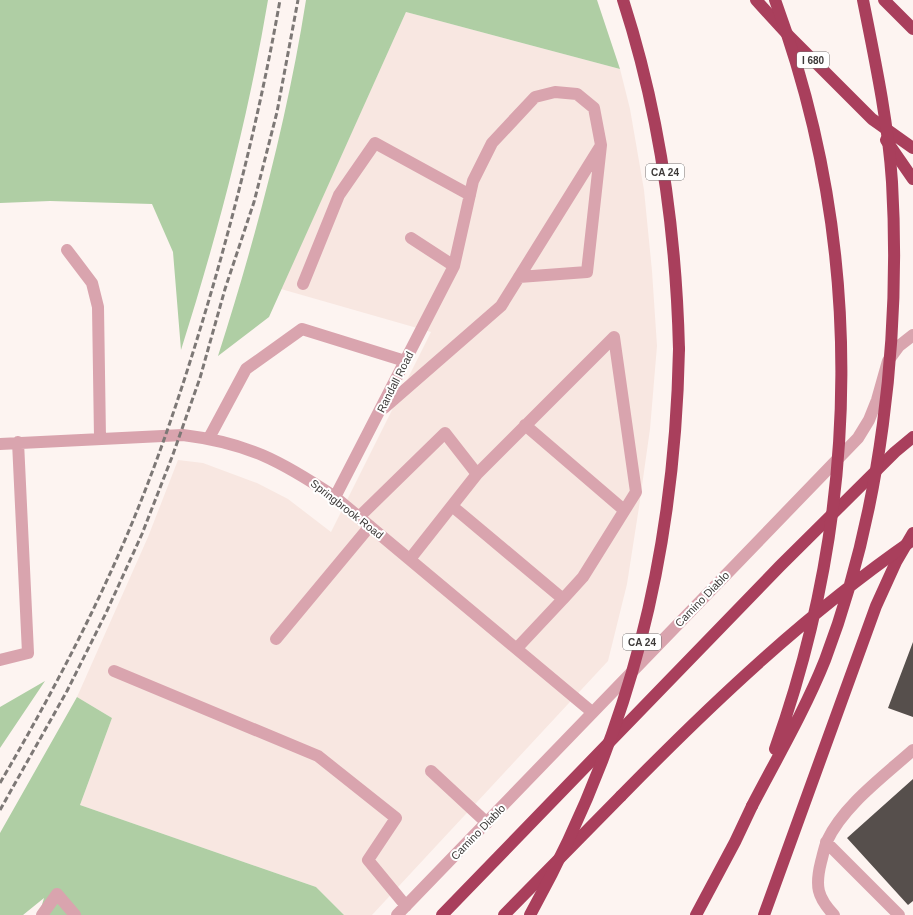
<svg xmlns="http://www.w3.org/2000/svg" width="913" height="915" viewBox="0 0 913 915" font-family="Helvetica,sans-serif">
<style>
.built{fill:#f8e7e1}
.green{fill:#afcea4}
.building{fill:#564f4c}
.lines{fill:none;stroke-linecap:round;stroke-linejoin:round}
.minor{stroke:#d9a4ae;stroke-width:12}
.highway{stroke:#a93f5c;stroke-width:12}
.rail{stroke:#7d7876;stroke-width:3;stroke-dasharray:6 3;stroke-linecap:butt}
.highway-bridge{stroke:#a93f5c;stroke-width:12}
.labels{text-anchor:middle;stroke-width:4;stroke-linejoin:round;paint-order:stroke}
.shield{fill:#fff;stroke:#777574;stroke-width:1}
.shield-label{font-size:10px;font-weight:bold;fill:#3d3a39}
.street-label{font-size:11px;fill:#3d3a39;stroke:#fff}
</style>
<rect width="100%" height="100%" fill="#fdf4f1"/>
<path class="built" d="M406 12 620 69 630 109 644 190 652 271 657 346 650 429 639 507 627 584 608 661 372 915H344L316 887 80 805 112 718 77 697 148 537 178 460 203 463 257 483 288 499 331 532 431 332 281 289Z"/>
<path class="green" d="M0 0H268C248 119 217 236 181 350L173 252 152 204 50 201 0 203Z
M306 0H597L620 69 406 12 269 317 218 356C255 240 287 121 306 0Z
M45 681 0 748V707Z
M77 697 112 718 80 805 316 887 344 915H39L44 898 23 915H0V833Z"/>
<path class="building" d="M913 642V717L888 708Z
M913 779V901L908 905 847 838Z"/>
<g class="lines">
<path class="minor" d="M411 238 454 266
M67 250 92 283 98 307 100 438
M303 284 339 195 375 143 470 195
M384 408 501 306 600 147
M525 425 624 510
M209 438 246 369 302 329 405 361
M0 444 183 435C248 443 281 461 335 497L592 712
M335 497 454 266 473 181 492 143 535 97 555 92 577 94 594 108 601 145 587 272 519 277
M452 506 563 599 517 648
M359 517 445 433 477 474
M410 559 477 474 614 337 636 492 583 577 563 599
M276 639 370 526
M0 660 28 653 18 442
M114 671 318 756 396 818 368 860 406 906
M431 771 487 823
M826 842 899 915
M42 915 57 894 75 915
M397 915 858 438 869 420 877 400 888 361 899 346 913 335
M834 915C817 897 815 886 821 862 823 855 824 848 827 841 843 806 884 776 913 750"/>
<path class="highway" d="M623 0C660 114 676 230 679 349
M756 0 788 35 872 119 913 148
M884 0 913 29
M886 140 913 179
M442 915 780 566 895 452 913 437
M504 915 621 796
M696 915 735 842 752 806
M764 915 876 606 896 562 913 533"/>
<path class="rail" d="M0 783C48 701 93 616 130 528 163 449 189 368 213 286 240 192 263 97 280 0
M0 810 67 691 106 613 142 534 172 457 200 378 225 289 254 202 277 112 298 0"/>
<path class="highway-bridge" d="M775 749C862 505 865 244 775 0
M621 796C712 703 806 614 913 540
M752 806C777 758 805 710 825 660 881 513 901 338 892 182 888 121 875 60 863 0
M530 915C630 735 675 554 679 349"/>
</g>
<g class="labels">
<g class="shield">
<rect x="797" y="52" width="32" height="16" rx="3"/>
<rect x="646" y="164" width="38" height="16" rx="3"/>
<rect x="623" y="634" width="38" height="16" rx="3"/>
</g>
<g class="shield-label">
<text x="813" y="64">I 680</text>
<text x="665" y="176">CA 24</text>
<text x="642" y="646">CA 24</text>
</g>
<g class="street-label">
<text transform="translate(395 382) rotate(-63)" y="4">Randall Road</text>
<text transform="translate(347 509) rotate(38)" y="4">Springbrook Road</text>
<text transform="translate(702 599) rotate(-46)" y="4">Camino Diablo</text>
<text transform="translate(478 832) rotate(-46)" y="4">Camino Diablo</text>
</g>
</g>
</svg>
